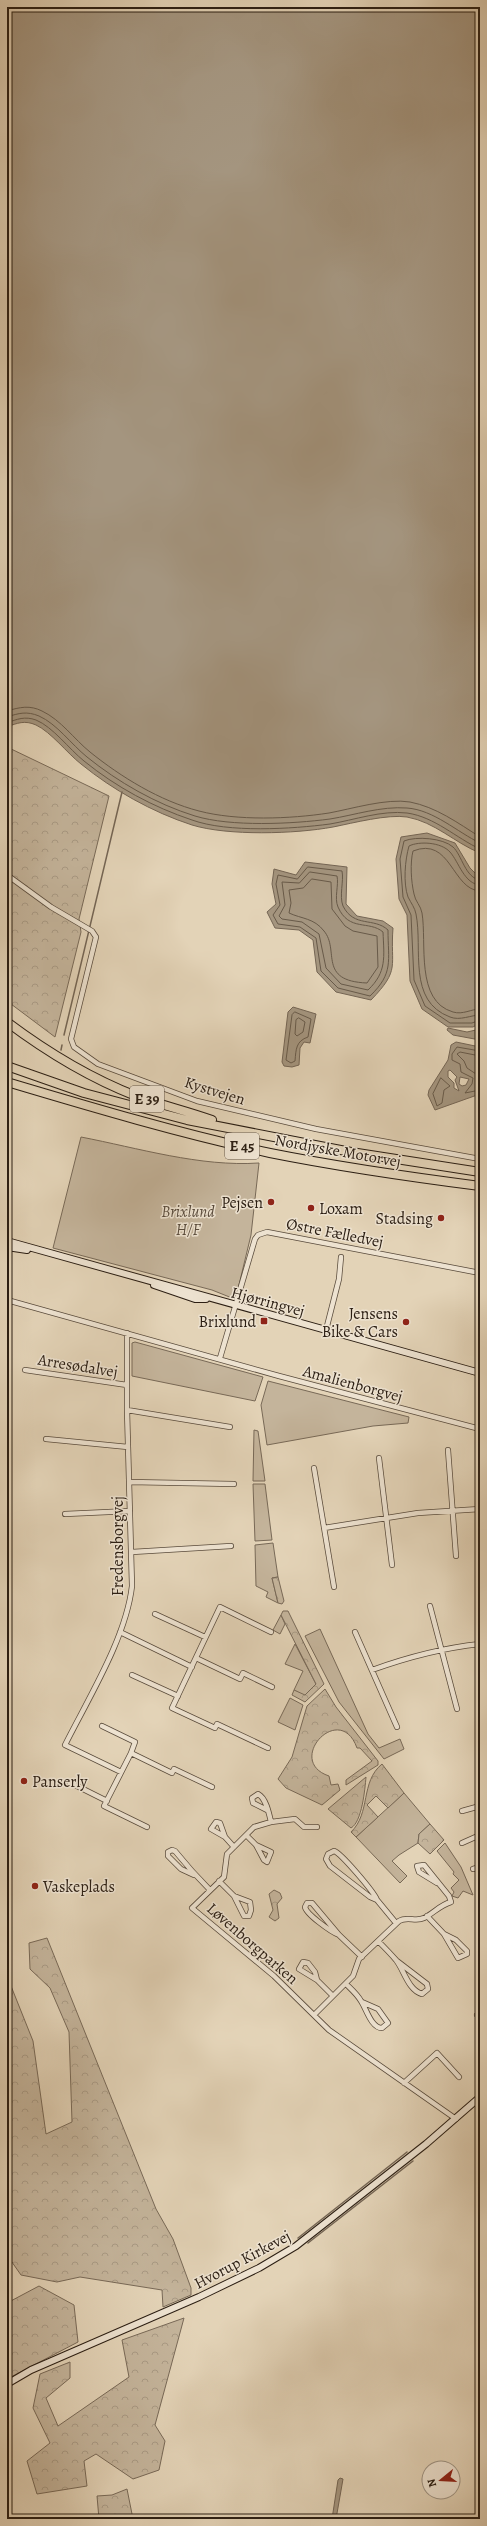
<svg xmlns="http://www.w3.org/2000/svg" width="487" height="2526" viewBox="0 0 487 2526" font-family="Alegreya,serif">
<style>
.green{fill:#c4b49b;stroke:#786957}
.forest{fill:url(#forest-crowns);stroke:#786957}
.water{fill:#a4957f;stroke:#746554;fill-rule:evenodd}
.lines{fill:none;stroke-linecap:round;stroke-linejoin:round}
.shore{stroke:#685a49;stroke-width:1}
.stream{stroke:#746554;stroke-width:1.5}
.street-casing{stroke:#594b3c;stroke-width:6}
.secondary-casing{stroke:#2b1e13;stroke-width:8}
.highway-casing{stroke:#2b1e13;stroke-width:10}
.street{stroke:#ede2d0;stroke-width:4.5}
.secondary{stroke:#ede2d0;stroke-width:6}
.highway{stroke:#e3d3b7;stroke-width:8}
.poi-dot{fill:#8f2418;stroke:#ede2d0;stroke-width:1.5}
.labels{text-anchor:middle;stroke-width:3;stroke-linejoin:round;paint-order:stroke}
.shield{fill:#ede2d0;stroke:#65594c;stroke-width:1}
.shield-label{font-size:15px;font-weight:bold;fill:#2b1e13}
.street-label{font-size:16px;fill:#2b1e13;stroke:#ede2d0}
.poi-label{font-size:16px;fill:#2b1e13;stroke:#ede2d0;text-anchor:end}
.park-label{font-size:16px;font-style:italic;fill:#594b3c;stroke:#ede2d0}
</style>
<defs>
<pattern id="forest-crowns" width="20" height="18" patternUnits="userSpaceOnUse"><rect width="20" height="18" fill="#c4b49b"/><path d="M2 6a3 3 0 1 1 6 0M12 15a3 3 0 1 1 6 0" fill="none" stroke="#a99a85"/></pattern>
</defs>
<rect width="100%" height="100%" fill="#e3d3b7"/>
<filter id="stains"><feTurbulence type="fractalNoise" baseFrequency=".005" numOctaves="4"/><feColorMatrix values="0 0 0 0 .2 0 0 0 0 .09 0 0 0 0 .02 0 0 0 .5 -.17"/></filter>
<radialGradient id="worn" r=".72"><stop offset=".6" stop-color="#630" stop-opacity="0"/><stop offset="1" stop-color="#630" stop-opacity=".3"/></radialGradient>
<path class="green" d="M81 1137C138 1148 200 1167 259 1163L251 1235 237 1293 232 1298 212 1290 53 1248Z
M135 1342 263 1377 255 1401 132 1376V1343Z
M268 1381 409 1417 408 1423 373 1426 267 1445 261 1405Z
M254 1430 258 1431 265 1481H253Z
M253 1484H265L272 1540 255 1541Z
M273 1543 278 1577 272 1578 278 1603 266 1597 268 1592 256 1586 255 1545Z
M281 1615 285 1624 280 1634 273 1630Z
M320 1629 368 1734 379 1748 400 1739 404 1749 384 1759 339 1702 305 1636Z
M295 1644 316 1684 305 1696 294 1690 303 1671 285 1664Z
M290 1698 303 1705 295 1730 278 1722Z
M404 1793 430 1824 419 1834 418 1843 399 1855 392 1861 407 1876 400 1883 356 1837Z
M445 1843 461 1867 473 1895 463 1891 458 1898 452 1896 454 1892 451 1888 459 1880 453 1874 454 1872 437 1851Z"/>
<path class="forest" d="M7 747 109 796 79 919 81 932 55 1037 7 1001Z
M278 1577 284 1601 282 1604 278 1603 272 1578Z
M283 1611H288L324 1684 305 1702 292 1695 294 1690 305 1695 316 1684 281 1615Z
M325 1689 336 1707 378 1761V1765L346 1785V1780L372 1761 360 1748H357C340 1700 284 1761 329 1776L331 1785 338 1784 340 1790 322 1805 286 1788 278 1779 292 1757 307 1706Z
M382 1764 404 1793 388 1808 376 1796 367 1805 378 1817 356 1837 351 1832C371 1813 360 1782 382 1764Z
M366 1777C365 1789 362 1822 351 1828L328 1809Z
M430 1824 444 1840 430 1854 418 1843 419 1834Z
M274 1890 280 1893 282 1898 277 1904 279 1918 275 1921 269 1917 273 1910 269 1894Z
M47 1938 156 2209 173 2239 191 2288V2295L163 2307 162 2290 80 2277 57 2282 21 2275 7 2255V1976L33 2041 46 2134 72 2122 69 2032 50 1988 30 1969 29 1943Z
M39 2286 74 2305 78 2342 7 2379V2303Z
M184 2318 155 2425 165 2441 159 2470 133 2479 96 2454 84 2461 87 2486 37 2494 27 2461 50 2443 33 2408 40 2374 70 2362V2378L46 2398 58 2426 129 2377 122 2340Z
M127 2489 133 2519H99L97 2496 112 2495Z"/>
<path class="water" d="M7 7H480V853C455 843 435 822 407 817 388 814 353 823 333 827 295 834 228 836 192 825 152 812 113 790 81 764 67 753 51 732 36 725 25 720 17 723 7 727Z
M427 833 455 843 470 868 480 878V1023L473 1027H448L422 1009 410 981 407 915 399 899 396 859 401 837Z
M305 862 347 867 346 904 357 916 383 921 393 928C390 967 401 969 371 1000L336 992 317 972 313 940 299 930 275 928 267 912 276 904 272 884 274 869 296 875Z
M293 1007 316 1014 310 1043 304 1042 300 1048 299 1065 292 1067 284 1066 282 1062 288 1012Z
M448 1028 467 1032 480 1029V1040L453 1035 447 1030Z
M456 1042 480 1047V1094L435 1110 428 1095 429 1090 448 1060 451 1045ZM450 1070 457 1077 455 1080 459 1091 454 1088V1083L448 1077V1071ZM460 1077 469 1079 466 1085 462 1086 459 1084Z
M340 2478 343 2479 336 2519H332L338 2480Z"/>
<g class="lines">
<path class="shore" d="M7 711C20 707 30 705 42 711 61 720 74 739 90 752 121 777 160 801 199 811 237 821 290 819 329 813 351 809 387 798 410 802 436 807 458 823 480 837
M7 717C19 713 27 711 39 716 57 724 71 744 87 757 118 782 156 804 195 816 231 827 292 824 330 819 355 815 381 806 407 808 434 810 457 832 480 843
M7 723C17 719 25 716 36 720 53 727 69 749 84 761 116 787 153 807 192 820 228 833 292 829 330 824 354 820 382 810 407 813 435 817 456 838 480 849
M308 867 342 871C344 881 339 896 343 906 354 928 374 917 388 930 388 961 394 973 370 996L338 988 321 971 316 938 300 927 278 924 273 915 280 905 276 884 278 875 297 879Z
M310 872 337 876C339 885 334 898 338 907 349 932 369 920 383 932 384 957 387 972 368 990L341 984 326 968 319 934 302 922 282 919 279 916 285 905 282 882 299 883Z
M312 879 331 882 332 909 345 926 353 931 377 936 378 967 367 983C317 981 340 950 324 931 314 918 302 919 289 913L291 903 289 890 303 888Z
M480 880C465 878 462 855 453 847 443 838 416 836 404 841L400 859 403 897 411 915 414 980 425 1006 450 1023H472L480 1020
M480 885C464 884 459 862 450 852 441 842 419 841 409 846 405 860 403 883 408 897 411 903 415 908 416 914 423 949 407 1001 450 1017 460 1021 471 1015 480 1015
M480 891C452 890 451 836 413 851 410 863 411 881 414 894 415 901 421 906 422 913 427 943 415 1001 453 1012 463 1015 471 1009 480 1009
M295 1012 311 1019 308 1037C296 1041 296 1049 295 1061L291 1063 286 1060 292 1015Z
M299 1018 305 1022 303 1032 297 1036 295 1034 296 1020Z
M480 1051 457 1047 452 1054V1060L460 1064 461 1072 473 1078 472 1084 465 1093 480 1090
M480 1056 460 1052 457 1054 464 1061 467 1068 476 1074 480 1085
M441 1078 450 1086 444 1090 442 1103 437 1106 433 1094Z"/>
<path class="stream" d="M64 1035 122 792
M61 1050 62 1045
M298 2238 407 2152
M308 2243 413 2161"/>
<defs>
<path id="street" d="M7 875 51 907 92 931 96 937 71 1039 74 1047 98 1064 197 1101 316 1129 480 1159
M7 1300 279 1376 480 1429
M326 1330 339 1279 341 1257
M220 1358 255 1239 258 1235 267 1232 480 1273
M25 1370 127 1385
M127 1410 230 1427
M46 1439 128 1447
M448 1450 456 1556
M379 1458 392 1565
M314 1468 334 1587
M129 1482 234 1484
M65 1514 130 1511
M324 1528 418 1513 480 1509
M132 1552 231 1546
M430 1606 457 1709
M155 1614 205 1637
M120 1632 192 1667
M355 1632 397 1727
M196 1658 240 1679 243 1673 272 1687
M372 1670C408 1657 442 1648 480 1644
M132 1675 178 1696
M102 1726 135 1742 131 1753
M268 1748 217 1724 215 1728 172 1708 220 1607 271 1632
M121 1772 65 1745C89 1697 126 1638 132 1586L127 1410V1333
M69 1782 107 1801
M267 1810 253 1803 252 1798 258 1794C266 1798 269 1813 271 1822
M462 1811 480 1806
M147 1827 104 1806 131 1753 172 1773 174 1769 212 1787
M317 1827H304L295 1819 271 1822 254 1827 227 1854 224 1877 192 1908 274 1976 329 2030 456 2119
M246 1835 256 1845 264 1860 267 1862 271 1852 256 1845
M225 1837 211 1829 216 1822 220 1823 225 1837 234 1847
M462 1843 480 1835
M473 1869 480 1867
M194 1875 181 1869 168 1856V1852L172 1850 175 1851C187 1866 197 1877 210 1890
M219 1881 234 1896 250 1902 251 1910 249 1916H244L234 1896
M377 1900C374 1892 341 1853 334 1851L328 1854 326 1859 330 1866 370 1897 377 1900 396 1923
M427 1916 444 1934 458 1958 467 1954V1951L456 1940 444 1934
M339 1935C331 1932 306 1914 305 1907L307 1903H312L339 1935 362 1957
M378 1941C384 1947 390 1953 396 1960 404 1970 408 1990 422 1994L428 1989 427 1984 397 1961
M317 1980 299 1969 303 1962 308 1963 315 1972 317 1980 333 1996
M346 1984C351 1989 357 1994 361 2001 366 2008 371 2028 382 2028L388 2023 378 2009 362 2002
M480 2013 477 2015 480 2019
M314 2015 353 1976 359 1959 399 1921C407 1916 416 1922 424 1918 434 1913 440 1905 451 1902L449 1896 424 1865 417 1866 419 1872 437 1883
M404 2083 437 2053 459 2077"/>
<path id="secondary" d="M7 1241 480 1373
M7 1247 27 1250
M154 1285 195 1299H206
M7 2384 31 2370 199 2297 259 2268 296 2246 426 2144 480 2097"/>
<path id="highway" d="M7 1022C47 1052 90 1078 136 1096 161 1105 187 1111 212 1120
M7 1066 84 1093 187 1120 351 1152 480 1172
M7 1082C94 1108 182 1134 270 1153 340 1167 410 1177 480 1186"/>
</defs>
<use href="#street" class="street-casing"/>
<use href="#secondary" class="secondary-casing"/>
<use href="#highway" class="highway-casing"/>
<use href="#street" class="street"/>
<use href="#secondary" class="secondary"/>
<use href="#highway" class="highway"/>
</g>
<g class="poi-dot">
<circle cx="271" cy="1202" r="4"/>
<circle cx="311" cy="1208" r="4"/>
<circle cx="441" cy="1218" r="4"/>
<rect x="260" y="1317" width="8" height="8" rx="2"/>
<circle cx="406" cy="1322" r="4"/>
<circle cx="24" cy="1781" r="4"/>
<circle cx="35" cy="1886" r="4"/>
</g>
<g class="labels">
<g class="shield">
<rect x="130" y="1086" width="34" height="26" rx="3"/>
<rect x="225" y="1133" width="34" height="26" rx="3"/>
</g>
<g class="shield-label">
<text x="147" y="1104">E 39</text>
<text x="242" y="1151">E 45</text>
</g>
<g class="street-label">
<text transform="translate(215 1090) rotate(17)" y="6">Kystvejen</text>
<text transform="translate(338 1150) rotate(10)" y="6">Nordjyske Motorvej</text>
<text transform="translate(335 1232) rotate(11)" y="6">Østre Fælledvej</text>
<text transform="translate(268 1301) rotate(15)" y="6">Hjørringvej</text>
<text transform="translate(78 1365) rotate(9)" y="6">Arresødalvej</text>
<text transform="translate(353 1383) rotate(15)" y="6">Amalienborgvej</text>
<text transform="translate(117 1546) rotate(-90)" y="6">Fredensborgvej</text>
<text transform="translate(253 1943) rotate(41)" y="6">Løvenborgparken</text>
<text transform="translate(242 2259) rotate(-28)" y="6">Hvorup Kirkevej</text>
</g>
<g class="poi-label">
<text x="263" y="1208">Pejsen</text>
<text x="319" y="1214" text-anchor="start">Loxam</text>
<text x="433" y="1224">Stadsing</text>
<text x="398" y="1319">Jensens<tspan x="398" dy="18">Bike &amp; Cars</tspan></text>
<text x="256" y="1327">Brixlund</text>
<text x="32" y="1787" text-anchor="start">Panserly</text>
<text x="43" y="1892" text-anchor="start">Vaskeplads</text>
</g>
<g class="park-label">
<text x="188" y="1217">Brixlund<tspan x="188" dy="18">H/F</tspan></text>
</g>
</g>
<rect width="487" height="2526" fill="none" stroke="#e3d3b7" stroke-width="24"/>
<rect x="8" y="8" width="471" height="2510" fill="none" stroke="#2b1e13" stroke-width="2"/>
<rect x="12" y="12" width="463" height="2502" fill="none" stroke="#2b1e13"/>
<g transform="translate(441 2480) rotate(252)"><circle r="19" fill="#ede2d0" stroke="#9f9484"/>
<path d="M0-3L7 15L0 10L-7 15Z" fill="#8f2418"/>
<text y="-6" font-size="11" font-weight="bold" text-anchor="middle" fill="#2b1e13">N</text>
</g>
<rect width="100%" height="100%" filter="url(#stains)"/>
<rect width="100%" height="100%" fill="url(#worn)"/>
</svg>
